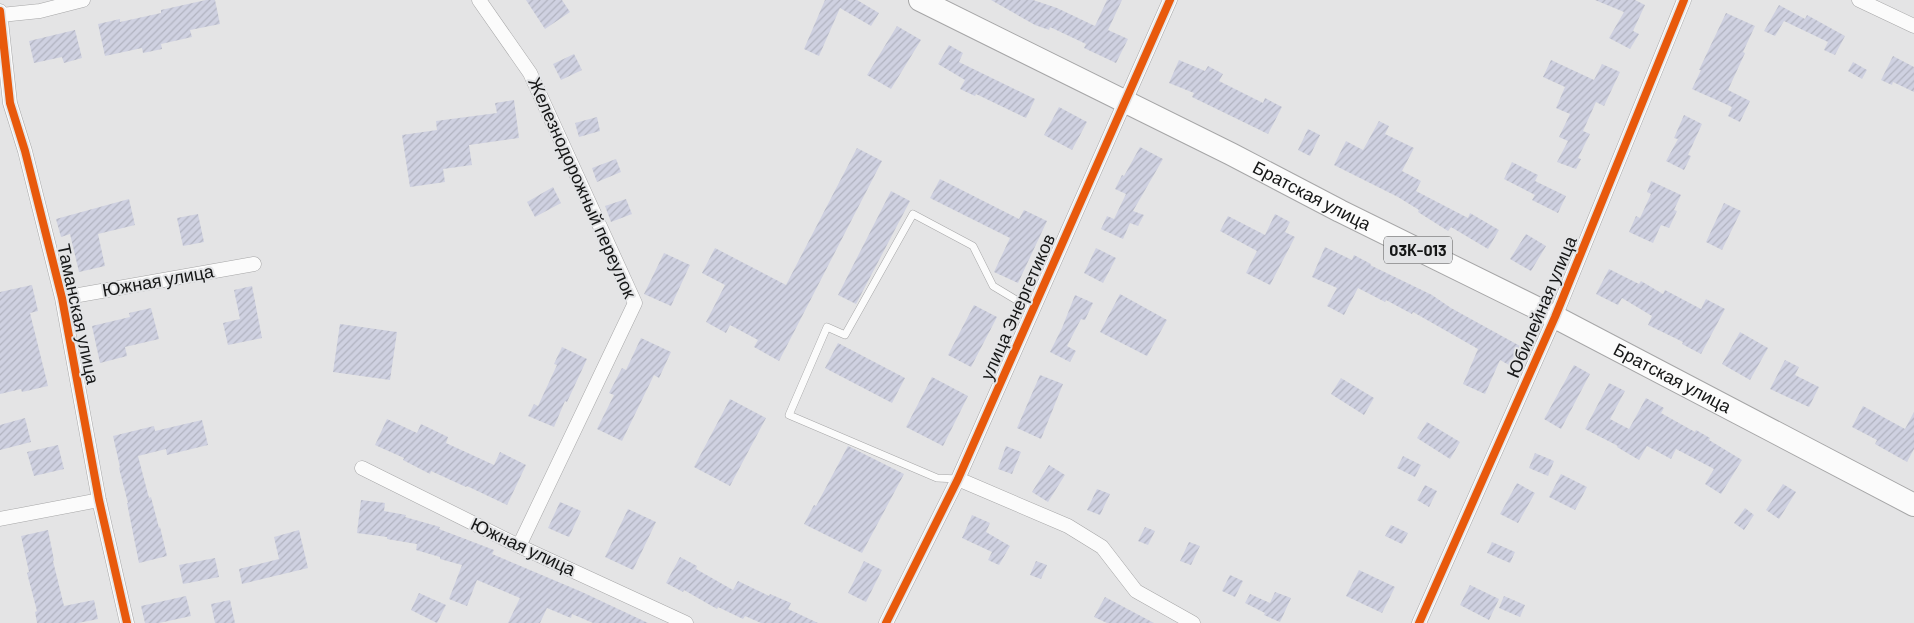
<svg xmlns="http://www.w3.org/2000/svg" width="1914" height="623" viewBox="0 0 1914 623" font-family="Barlow,sans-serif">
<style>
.building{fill:url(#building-hatch)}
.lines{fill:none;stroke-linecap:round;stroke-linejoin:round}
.service-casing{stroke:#a6a6a7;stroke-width:8}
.minor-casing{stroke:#a6a6a7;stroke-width:15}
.primary-casing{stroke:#a6a6a7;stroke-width:24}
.service{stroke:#fbfbfb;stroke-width:7}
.minor{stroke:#fbfbfb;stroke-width:14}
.primary{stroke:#fbfbfb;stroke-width:22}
.cycleway-casing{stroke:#e3e4e6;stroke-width:11}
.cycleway{stroke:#e8590c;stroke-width:8}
.labels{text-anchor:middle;stroke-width:4;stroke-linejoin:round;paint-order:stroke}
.shield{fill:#e3e4e6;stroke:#545455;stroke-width:1}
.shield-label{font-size:16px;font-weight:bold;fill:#161717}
.street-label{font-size:18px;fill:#161717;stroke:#e3e4e6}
</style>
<defs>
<pattern id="building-hatch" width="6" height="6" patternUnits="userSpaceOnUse" patternTransform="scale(1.25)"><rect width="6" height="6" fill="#cfd1e1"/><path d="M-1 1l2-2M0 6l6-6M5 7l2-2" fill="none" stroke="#b1b3c0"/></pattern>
</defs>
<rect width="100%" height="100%" fill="#e4e4e5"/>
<path class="building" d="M206 0H215L220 24 190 30 192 37 161 44 162 49 143 53 142 48 105 56 98 24 120 19V22L161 13V10Z
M526 0H562L570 12 545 29Z
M825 0H857L879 13 871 26 840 8 819 56 804 49Z
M991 0H1033L1057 8 1095 26 1107 0H1122L1108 30 1128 39 1116 63 1084 48 1086 44 1050 27 1049 30 1035 25Z
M1595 0H1635L1645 5 1633 31 1639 34 1630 49 1609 38 1624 12Z
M1779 5 1805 19 1807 15 1845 36 1835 55 1824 50 1828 42 1784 21 1775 36 1764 31Z
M1726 13 1755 26 1743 52 1745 53 1728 90 1750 101 1740 122 1728 116 1732 107 1692 89 1701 70H1699Z
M897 26 921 40 891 89 867 75Z
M75 30 82 58 64 63 62 57 34 63 29 41Z
M949 45 963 53 959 62 1035 99 1026 118 976 94 975 96 960 89 965 80 938 64Z
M574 54 582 70 561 80 553 64Z
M1893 56 1914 67V92L1893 82 1892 85 1881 80Z
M1179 60 1205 71 1208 66 1223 74 1219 81 1263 103 1265 98 1282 107 1268 134 1192 97 1194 93 1169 83Z
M1551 60 1594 80 1602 64 1620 72 1604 106 1596 102 1583 131 1590 134 1578 158 1581 159 1576 169 1557 162 1568 141 1559 137 1570 114 1556 108 1565 87 1543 77Z
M1853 62 1867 70 1862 79 1848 71Z
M514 100 519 138 469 145 472 165 443 169 445 182 410 187 402 135 437 130 436 121 497 113 495 103Z
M1059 107 1087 122 1072 150 1044 135Z
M1684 115 1702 124 1688 155 1691 156 1684 170 1666 161 1678 139 1674 138Z
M597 117 600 131 579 137 575 123Z
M1379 121 1389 126 1385 134 1414 148 1402 171 1421 181 1416 191 1468 218 1470 213 1499 230 1488 249 1451 227 1448 231 1418 212 1419 210 1398 197 1334 165 1346 141 1363 150Z
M1308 129 1320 135 1310 156 1298 150Z
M1140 147 1163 159 1133 211 1144 215 1138 226 1130 223 1123 239 1101 229 1107 216 1114 219 1126 194 1115 189 1122 175 1124 176Z
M857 148 882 161 779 361 754 347 758 340 730 325 726 333 706 322 725 285 702 273 715 248 786 285Z
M616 159 621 172 597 182 592 168Z
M1512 162 1538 175 1535 181 1566 196 1558 213 1532 200 1535 195 1504 179Z
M940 179 1019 219 1024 210 1047 221 1018 283 994 272 1010 238 930 198Z
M1651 181 1681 195 1674 210 1677 211 1669 228 1661 225 1653 243 1629 232 1636 216 1640 218 1651 194 1647 192Z
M553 187 561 203 535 217 527 202Z
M891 191 910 201 856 304 838 295Z
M129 199 135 225 98 234 105 266 79 272 70 234 61 237 56 219Z
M626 199 632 214 611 222 605 206Z
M1724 203 1741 211 1722 250 1706 242Z
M198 214 204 242 183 246 177 218Z
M1275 214 1290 222 1285 232 1295 237 1270 285 1246 273 1257 251 1220 231 1228 216 1265 235Z
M1526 234 1546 246 1531 271 1510 259Z
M1325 247 1352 260 1354 255 1371 264 1370 265 1432 295 1451 308 1520 346 1509 365 1500 360 1485 394 1463 384 1478 349 1413 312 1412 314 1386 300 1385 302 1358 288 1344 315 1327 306 1337 288 1312 277Z
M1096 248 1116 258 1103 283 1084 273Z
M664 253 690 265 671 306 644 294Z
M1609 269 1639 284 1641 281 1663 294 1665 290 1701 309 1706 299 1725 309 1701 354 1682 344 1683 342 1648 325 1652 316 1622 298 1618 305 1596 294Z
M32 285 38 311 30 313 48 386 22 392 21 389 0 394V292Z
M252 286 262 338 228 345 223 323 240 319 234 290Z
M1120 294 1167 320 1147 356 1100 332Z
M1075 295 1093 303 1085 320 1081 319 1067 346 1076 351 1070 362 1050 352 1062 328Z
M974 305 997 317 971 367 948 355Z
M151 308 159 339 125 347 127 356 100 363 92 326 130 317 129 313Z
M340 324 397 332 390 380 333 372Z
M1740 332 1768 348 1750 380 1722 364Z
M641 338 671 352 659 378 654 375 622 441 597 429 614 395 609 393 622 368 626 370Z
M838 343 905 378 892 403 825 368Z
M562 347 587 359 567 402 565 401 554 427 528 416 534 404 538 406 557 365 554 364Z
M1785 360 1799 367 1795 375 1819 387 1809 407 1770 389Z
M1574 365 1590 374 1561 429 1544 419Z
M1040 375 1063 384 1041 439 1017 428Z
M932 377 968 396 943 446 906 427Z
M1341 378 1374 398 1364 415 1331 394Z
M1609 383 1625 391 1610 419 1629 429 1646 398 1664 408 1661 413 1695 432 1696 430 1710 438 1709 440 1742 460 1721 494 1705 484 1714 469 1676 449 1671 459 1647 446 1639 460 1617 447 1618 446 1585 429Z
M730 399 766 418 730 486 694 467Z
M1863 406 1905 429 1914 412V449L1907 462 1875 444 1877 440 1852 427Z
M25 418 31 442 0 450V425Z
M387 419 417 433 421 424 448 437 446 443 494 465 500 452 526 465 507 505 467 486 466 487 431 471 430 474 403 460 404 458 375 445Z
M202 420 208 445 167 455 166 449 138 456 149 498 151 497 159 528 160 527 167 556 139 563 127 503H128L119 468 120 467 113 436 154 426 155 431Z
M1427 422 1460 442 1450 459 1417 438Z
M58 445 64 469 34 476 27 452Z
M848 446 904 474 862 553 804 524 814 505 816 506Z
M1006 446 1021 452 1012 474 998 469Z
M1535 453 1554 461 1548 476 1529 468Z
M1403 456 1421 465 1415 477 1397 468Z
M1049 465 1065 475 1048 502 1032 492Z
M1561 474 1587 487 1575 510 1549 497Z
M1517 483 1535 493 1518 523 1500 514Z
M1783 484 1796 492 1779 519 1766 510Z
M1425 485 1437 491 1429 507 1417 500Z
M1097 489 1110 494 1100 515 1087 510Z
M361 500 385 503 384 511 406 515 405 517 440 527 439 529 494 550 492 554 582 592 648 623H593L572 614 571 618 547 608 540 623H508L520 598 477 580 467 606 449 599 462 565 440 559V557L416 550 417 544 387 539V537L357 533Z
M560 502 581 511 569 537 548 528Z
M1745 508 1754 515 1744 530 1734 523Z
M628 509 656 522 633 570 605 557Z
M972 515 990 523 986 532 1010 546 999 565 988 560 992 552 962 538Z
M1391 525 1408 533 1402 544 1385 536Z
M1145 527 1155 531 1148 545 1138 541Z
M48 530 54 560 53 561 64 606 94 600 98 619 78 623H37L35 612 37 611 27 573 29 572 21 536Z
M299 530 308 568 242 584 239 569 279 559 274 537Z
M1189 542 1200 546 1191 565 1180 561Z
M1492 542 1515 552 1510 563 1487 553Z
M680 557 697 566 696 569 733 590 738 581 769 596 770 594 791 603 788 609 818 623H761L745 616 743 619 718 607 717 609 684 590 683 592 666 583Z
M215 558 219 577 183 584 179 565Z
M864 561 882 570 866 602 848 593Z
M1036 561 1047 565 1041 579 1030 575Z
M1359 570 1395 587 1382 613 1346 596Z
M1230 575 1243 581 1235 597 1222 591Z
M1470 585 1499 599 1489 620 1460 605Z
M1275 592 1291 598 1280 622 1264 615 1265 613 1245 603 1250 594 1270 603Z
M419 593 446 605 437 623 411 610Z
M186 596 191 616 159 623H145L141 606Z
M1504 596 1525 605 1520 617 1499 608Z
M1105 597 1154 623H1107L1094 617Z
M230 600 235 623H215L211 604Z"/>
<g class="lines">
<defs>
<path id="service" d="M958 479 937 478 789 415 827 327 845 335 913 214 973 246 993 286 1033 310"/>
<path id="minor" d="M479 0 530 73 635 303 519 546
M1859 0 1914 26
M0 11 10 103 25 151 62 298 99 500 127 623
M1 15 40 11 83 0
M62 298 254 264
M362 468 519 546 686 623
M958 479 1068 526 1102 547 1136 591 1193 623
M0 519 99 500
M886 623 958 479 1170 0
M1419 623 1555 317 1684 0"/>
<g id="primary">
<path id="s1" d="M920 0 1231 154 1340 211 1555 317 1914 505"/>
</g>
</defs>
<use href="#service" class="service-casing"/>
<use href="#minor" class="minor-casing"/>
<use href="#primary" class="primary-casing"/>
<use href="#service" class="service"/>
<use href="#minor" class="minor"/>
<use href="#primary" class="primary"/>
<defs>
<path id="cycleway" d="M0 11 10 103 25 151 62 298 99 500 127 623
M886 623 958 479 1170 0
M1419 623 1555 317 1684 0"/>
</defs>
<use href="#cycleway" class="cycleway-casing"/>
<use href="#cycleway" class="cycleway"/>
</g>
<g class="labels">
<rect class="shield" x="1384" y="236.5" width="68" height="27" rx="4"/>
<g class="shield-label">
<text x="1418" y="256">03К-013</text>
</g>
<g class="street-label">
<text transform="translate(582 188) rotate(66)" y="6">Железнодорожный переулок</text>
<text dy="6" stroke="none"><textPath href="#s1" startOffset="438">Братская улица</textPath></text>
<text transform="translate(158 281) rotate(-10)" y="6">Южная улица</text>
<text transform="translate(1018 307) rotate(-66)" y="6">улица Энергетиков</text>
<text transform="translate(1542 307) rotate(-67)" y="6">Юбилейная улица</text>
<text transform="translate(78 314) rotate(78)" y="6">Таманская улица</text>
<text dy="6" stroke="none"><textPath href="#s1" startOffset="842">Братская улица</textPath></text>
<text transform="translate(523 547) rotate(25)" y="6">Южная улица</text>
</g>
</g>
</svg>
